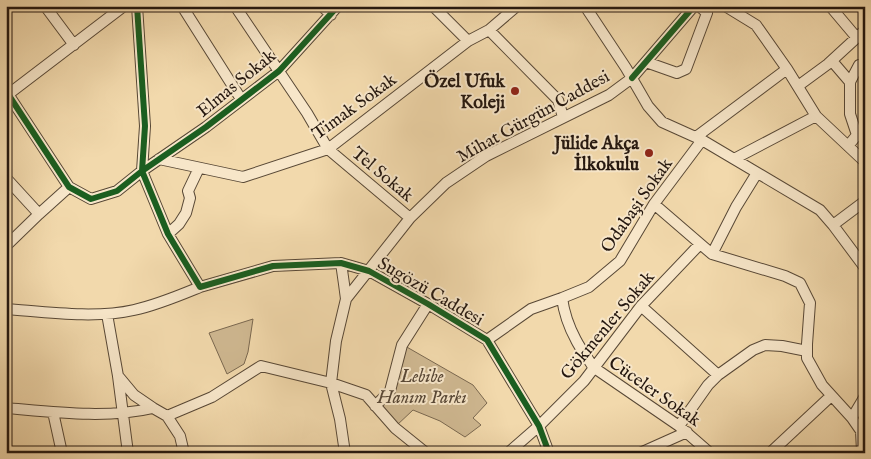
<svg xmlns="http://www.w3.org/2000/svg" width="871" height="459" viewBox="0 0 871 459" font-family="'IM FELL English',serif">
<style>
.green{fill:#cfb891;stroke:#7a6850}
.lines{fill:none;stroke-linecap:round;stroke-linejoin:round}
.minor-casing{stroke:#584836;stroke-width:12}
.minor{stroke:#f7e6c9;stroke-width:10}
.cycleway-casing{stroke:#f7e6c9;stroke-width:9}
.cycleway{stroke:#1b5e20;stroke-width:6}
.poi-dot{fill:#8f2418;stroke:#f7e6c9;stroke-width:2}
.labels{text-anchor:middle;stroke-width:4;stroke-linejoin:round;paint-order:stroke}
.poi-label{font-size:18px;font-weight:bold;fill:#24170f;stroke:#f7e6c9;text-anchor:end}
.street-label{font-size:18px;fill:#24170f;stroke:#f7e6c9}
.park-label{font-size:18px;font-style:italic;fill:#574736;stroke:#f7e6c9}
</style>
<rect width="100%" height="100%" fill="#f2d9ac"/>
<filter id="stains"><feTurbulence type="fractalNoise" baseFrequency=".004" numOctaves="4"/><feColorMatrix values="0 0 0 0 .2 0 0 0 0 .09 0 0 0 0 .02 0 0 0 .5 -.17"/></filter>
<radialGradient id="worn" r=".72"><stop offset=".6" stop-color="#630" stop-opacity="0"/><stop offset="1" stop-color="#630" stop-opacity=".3"/></radialGradient>
<path class="green" d="M253 319 248 352 244 364 227 374 209 333Z
M405 346 473 385 487 403 473 418 481 425 465 437 440 421 413 410 396 426 379 407Z"/>
<g class="lines">
<defs>
<path id="minor" d="M45 6 74 45
M137 6 145 126 142 171 168 234 200 287 273 266 341 263 369 271 428 304 487 340 539 426 549 453
M182 6 241 99
M235 6 307 113 328 149 410 218
M322 6 331 15
M433 6 468 41
M585 6 626 68 648 106 662 122 702 140 820 210 833 225 865 268
M725 6 756 25 787 69 816 116 865 162
M830 6 857 38
M489 30 558 100 563 117
M832 61 850 82
M646 62 677 73 686 69 707 13 699 6
M798 86 828 64 865 30
M6 91 69 187 91 199 117 191 142 171 206 127 279 71 338 6
M6 96 124 6
M696 137 787 69
M848 146 857 135 850 114V82L859 65
M159 159 243 177 328 149 468 41 489 30 517 6
M734 159 816 116
M6 178 39 214
M654 204 712 254 785 276 800 283 810 303 807 344V358L822 385 852 418 861 431 862 451 861 453
M833 225 865 201
M168 234 179 224 186 213 190 198 188 191 199 168
M6 246 39 214 69 187
M712 254 736 207 757 173
M341 263 344 284 346 299 336 341 331 383 340 419 345 453
M562 298C564 313 569 327 576 340 581 350 588 358 593 367L679 426 710 453
M346 299 410 218 446 183 486 156 609 95 632 78 694 6
M641 306 718 375
M6 309C46 312 95 319 134 310 157 305 178 296 200 287
M107 314 118 376 128 453
M487 340 531 309 562 298 589 287 620 261 654 204 702 140
M119 377 134 395 153 408 167 416 180 436 184 453
M375 406 390 391 402 345 428 304
M6 408C53 412 107 419 153 408
M53 412 62 453
M167 416 212 397 261 366 331 383 366 395 395 428 426 453
M852 418 865 396
M679 426 708 385 718 375 753 350 765 345 782 346 807 351
M508 453 540 425 584 381 641 306 700 244
M640 453 687 432
M770 453 831 396"/>
</defs>
<use href="#minor" class="minor-casing"/>
<use href="#minor" class="minor"/>
<defs>
<path id="cycleway" d="M137 6 145 126 142 171 168 234 200 287 273 266 341 263 369 271 428 304 487 340 539 426 549 453
M632 78 694 6
M6 91 69 187 91 199 117 191 142 171 206 127 279 71 338 6"/>
</defs>
<use href="#cycleway" class="cycleway-casing"/>
<use href="#cycleway" class="cycleway"/>
</g>
<g class="poi-dot">
<circle cx="515" cy="91" r="5"/>
<circle cx="649" cy="153" r="5"/>
</g>
<g class="labels">
<g class="poi-label">
<text x="505" y="87">Özel Ufuk<tspan x="505" dy="21">Koleji</tspan></text>
<text x="639" y="149">Jülide Akça<tspan x="639" dy="21">İlkokulu</tspan></text>
</g>
<g class="street-label">
<text transform="translate(236 83) rotate(-39)" y="6">Elmas Sokak</text>
<text transform="translate(354 106) rotate(-36)" y="6">Timak Sokak</text>
<text transform="translate(533 116) rotate(-29)" y="6">Mihat Gürgün Caddesi</text>
<text transform="translate(383 174) rotate(40)" y="6">Tel Sokak</text>
<text transform="translate(636 205) rotate(-55)" y="6">Odabaşi Sokak</text>
<text transform="translate(431 291) rotate(30)" y="6">Sugözü Caddesi</text>
<text transform="translate(607 325) rotate(-50)" y="6">Gökmenler Sokak</text>
<text transform="translate(655 391) rotate(35)" y="6">Cüceler Sokak</text>
</g>
<g class="park-label">
<text x="422" y="382">Lebibe<tspan x="422" dy="21">Hanım Parkı</tspan></text>
</g>
</g>
<rect width="871" height="459" fill="none" stroke="#f2d9ac" stroke-width="25"/>
<rect x="8" y="8" width="856" height="444" fill="none" stroke="#24170f" stroke-width="2.5"/>
<rect x="12" y="12" width="846" height="434" fill="none" stroke="#24170f"/>
<rect width="100%" height="100%" filter="url(#stains)"/>
<rect width="100%" height="100%" fill="url(#worn)"/>
</svg>
